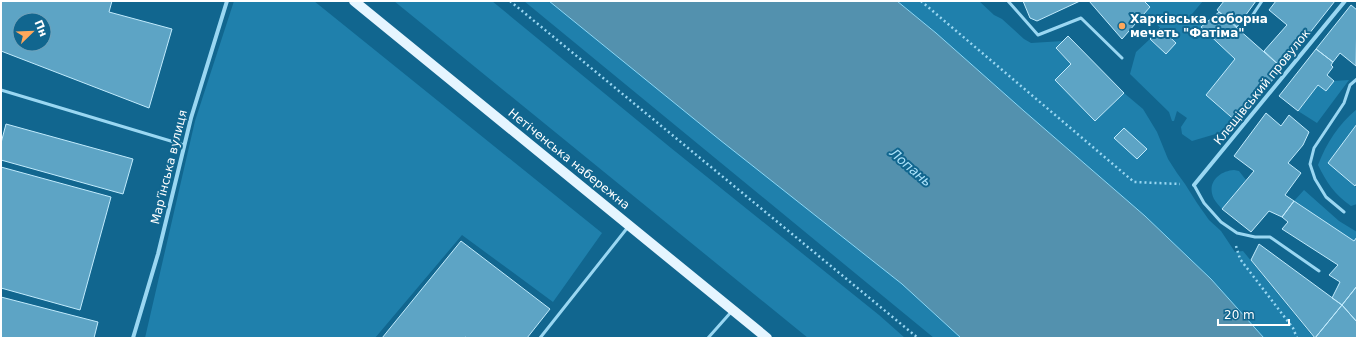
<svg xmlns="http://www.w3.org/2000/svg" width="1358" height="339" viewBox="0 0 1358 339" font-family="'DejaVu Sans',sans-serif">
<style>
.green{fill:#1f80ac}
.water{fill:#5391ae;stroke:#8bd7f6}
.building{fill:#5da4c5;stroke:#c1ebfd;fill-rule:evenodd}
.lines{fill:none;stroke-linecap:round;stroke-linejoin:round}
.path{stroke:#9ad7f2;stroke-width:2.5;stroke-dasharray:2 3;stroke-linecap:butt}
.service{stroke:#9ad7f2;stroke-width:3}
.minor{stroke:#9ad7f2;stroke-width:4}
.primary{stroke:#e5f5ff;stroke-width:10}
.poi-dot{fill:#ffa85b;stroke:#11668f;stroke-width:1.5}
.labels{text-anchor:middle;stroke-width:4;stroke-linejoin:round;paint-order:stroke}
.poi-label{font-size:12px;font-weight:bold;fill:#fff;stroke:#11668f;text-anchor:start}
.street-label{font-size:12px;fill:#fff;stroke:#11668f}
.water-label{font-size:13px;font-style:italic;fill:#aae2fa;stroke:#11668f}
</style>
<rect width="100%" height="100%" fill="#11668f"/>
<path class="green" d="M234 1H314L602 233 553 302 462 235 375 338H145L195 121Z
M394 1H492L671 148 879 315 905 338H808Z
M524 1H549L718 138 902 284 961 338H934Z
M897 1H979L994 15 1002 19 1024 39 1031 43 1063 41 1056 49 1071 64 1055 80 1095 121 1124 93 1143 109 1157 132 1168 159 1177 173 1185 184 1197 203 1209 220 1221 231 1235 252 1243 251 1314 338H1264L1211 279 1145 216 1024 111 936 33Z
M1144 1H1203L1192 14 1202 26 1201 27 1235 59 1206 95 1234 120 1219 133 1192 141 1182 134 1181 127 1187 118 1177 111 1174 121H1172L1169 112 1130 74 1136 52 1150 39 1166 54 1176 43 1145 13 1150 7Z
M1349 80 1317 123 1298 111 1318 85 1326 91 1334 81Z
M1357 109V124L1329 163 1357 188V204L1351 206C1334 194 1327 183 1318 165 1327 142 1338 125 1357 109Z
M1234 170 1239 171 1246 180 1222 209C1219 206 1216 202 1214 199 1206 183 1219 171 1234 170Z
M1304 190 1339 221 1357 232V237L1354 241 1294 201Z"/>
<path class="water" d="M549 1H897L936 33 1024 111 1145 216 1211 279 1264 338H961L902 284 720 140Z"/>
<path class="building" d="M1 1H112L109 12 172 29 149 108 1 51ZM20 20H44V44H20Z
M1023 1H1080L1037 21 1030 18Z
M1089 1H1144L1150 7 1122 39Z
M1224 1H1256L1237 27 1217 10Z
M1276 1H1335L1282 68 1264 51 1287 25 1269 10Z
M1351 5 1357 10 1356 66 1340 53 1333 62 1316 49Z
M1219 12 1282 68 1238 123 1206 95 1235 59 1201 27Z
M1160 28 1176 43 1166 54 1150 39Z
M1068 36 1124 93 1095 121 1055 80 1071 64 1056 48Z
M1316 49 1333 62 1331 65 1333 67 1327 75 1334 81 1326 91 1318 85 1298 111 1279 96Z
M1266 113 1281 126 1289 115 1309 132 1303 145 1288 163 1301 173 1285 195 1294 201 1282 217 1269 211 1251 232 1222 209 1254 171 1234 156Z
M6 124 133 159 123 194 1 160V143Z
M1357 124V183L1355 186 1328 163Z
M1124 128 1147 149 1137 159 1114 138Z
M1 167 111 197 80 310 1 288Z
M1294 201 1354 241 1357 237V286L1342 305 1332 298 1340 282 1329 275 1338 265 1282 229 1288 222 1282 217Z
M461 241 550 309 527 338H467L465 337 464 338H382Z
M1259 244 1342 305 1315 338 1251 260Z
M1357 286V322L1342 305Z
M1 297 98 322 94 338H1Z
M1342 305 1357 322V338H1315Z"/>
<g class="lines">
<path class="path" d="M510 1 918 338
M921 1 1134 182 1180 184
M1236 246 1240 259 1293 328 1297 338"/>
<path class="service" d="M1008 1 1038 35 1081 18 1122 58
M1246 25 1262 1
M1 90 184 145
M1194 185 1204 203 1221 222 1237 233 1255 237H1270L1319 271
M1344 212 1326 197 1315 179 1310 164 1314 148 1344 103 1350 85 1357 79
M540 338 628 227
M708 338 732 311"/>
<path class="minor" d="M1194 185 1345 1
M133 338 158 254 191 118 227 1"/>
<path class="primary" d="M354 1 767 338"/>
</g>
<circle class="poi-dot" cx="1122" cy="26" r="4"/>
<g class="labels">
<g class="poi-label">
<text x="1130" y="23">Харківська соборна<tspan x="1130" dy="14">мечеть "Фатіма"</tspan></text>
</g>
<g class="street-label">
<text transform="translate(1262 87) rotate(-51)" y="4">Клещівський провулок</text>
<text transform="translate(569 159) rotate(39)" y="4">Нетіченська набережна</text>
<text transform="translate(169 167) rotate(-76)" y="4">Мар’їнська вулиця</text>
</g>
<g class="water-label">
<text transform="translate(911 167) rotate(41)" y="5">Лопань</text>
</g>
</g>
<rect width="1358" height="339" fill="none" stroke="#ffffff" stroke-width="4"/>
<g transform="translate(32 32) rotate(67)"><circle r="19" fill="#11668f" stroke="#70a3bc"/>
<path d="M0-3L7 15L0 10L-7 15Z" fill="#ffa85b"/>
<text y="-6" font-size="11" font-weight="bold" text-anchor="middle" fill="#ffffff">Пн</text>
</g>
<path d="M1218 319v6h71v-6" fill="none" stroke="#ffffff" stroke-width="2"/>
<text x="1224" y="319" font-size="12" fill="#ffffff" stroke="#11668f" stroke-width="3" paint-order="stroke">20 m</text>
</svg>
